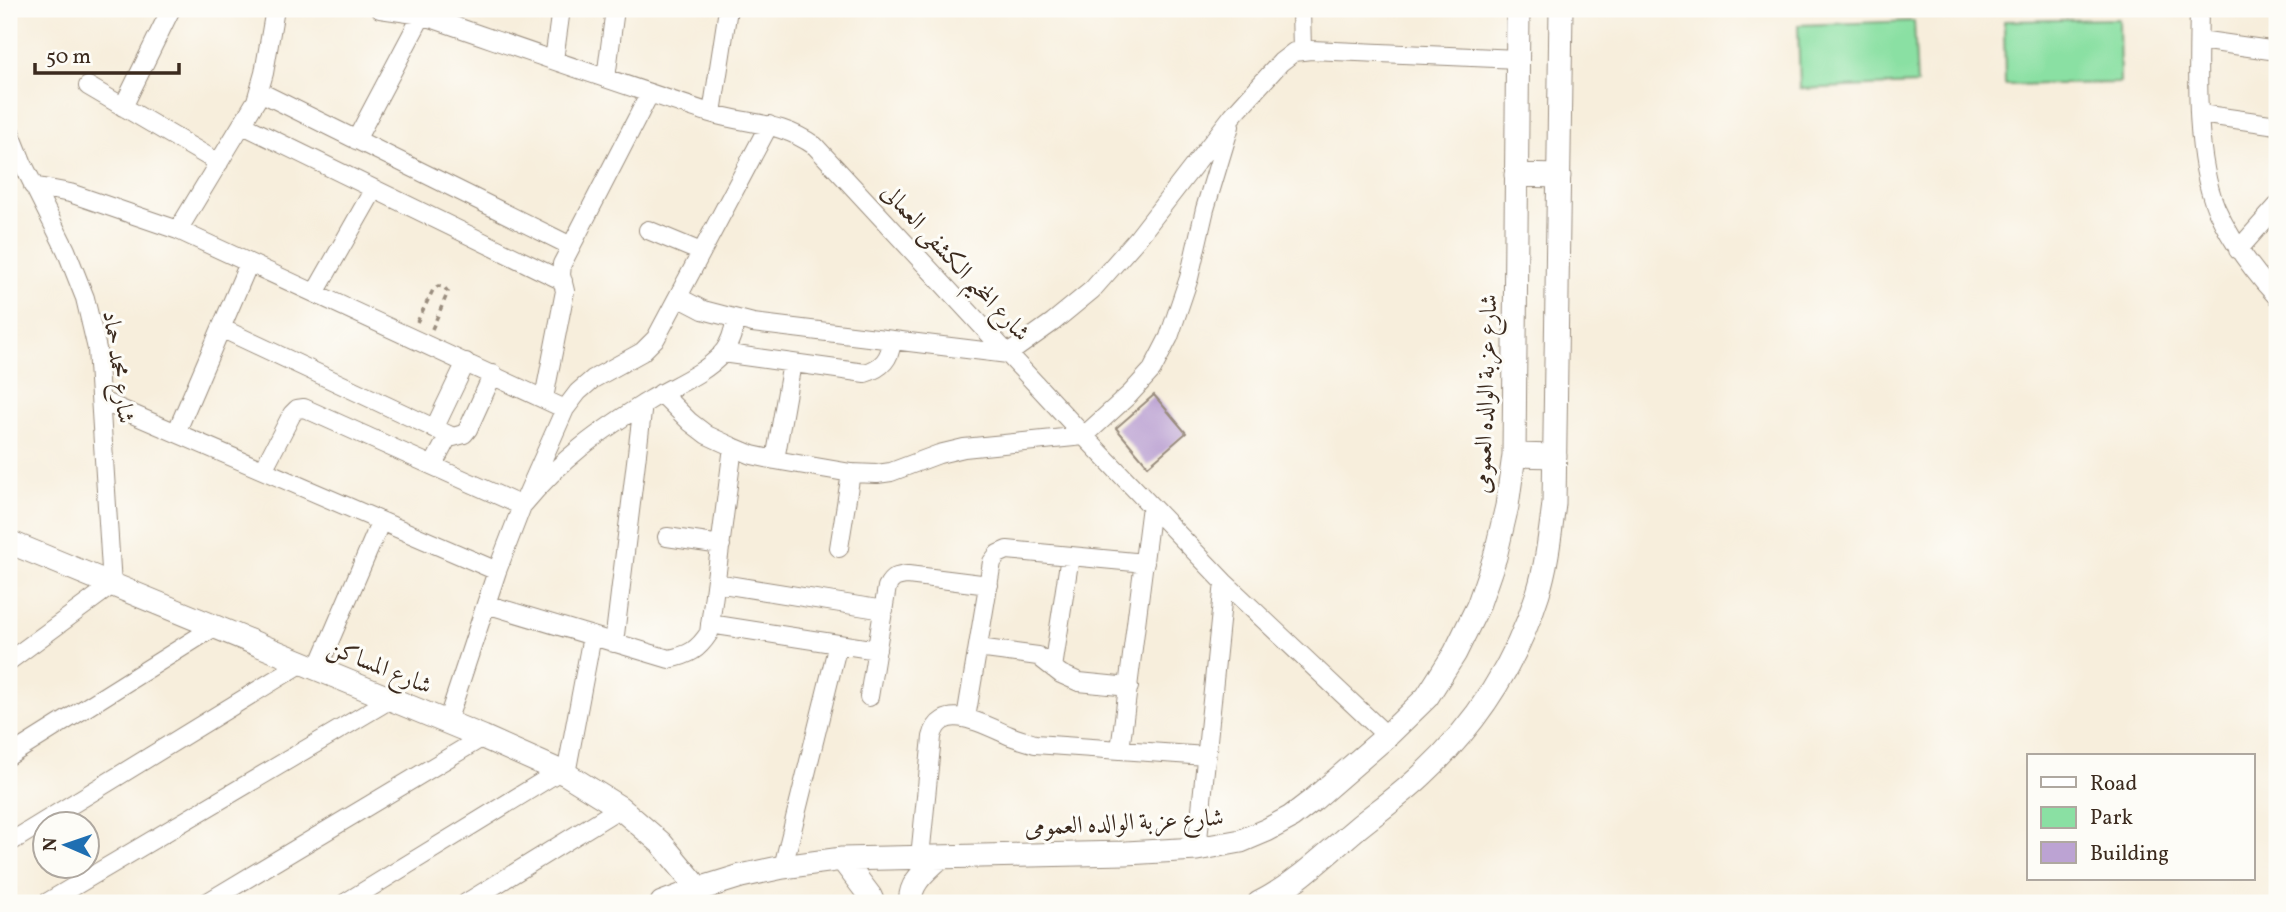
<svg xmlns="http://www.w3.org/2000/svg" width="2286" height="912" viewBox="0 0 2286 912" font-family="Vollkorn,Amiri,serif">
<style>
.green{fill:#8ae0a3;stroke:#628560;stroke-width:2}
.building{fill:#bca3d3}
.lines{fill:none;stroke-linecap:round;stroke-linejoin:round}
.minor-casing{stroke:#998c7d;stroke-width:20}
.tertiary-casing{stroke:#998c7d;stroke-width:25}
.path{stroke:#998c7d;stroke-width:3.5;stroke-dasharray:5 5;stroke-linecap:butt}
.minor{stroke:#fff;stroke-width:18}
.tertiary{stroke:#fff;stroke-width:23}
.labels{text-anchor:middle;stroke-width:6;stroke-linejoin:round;paint-order:stroke}
.street-label{font-size:24px;fill:#3b2a1e;stroke:#fdfcf7}
</style>
<rect width="100%" height="100%" fill="#fdfcf7"/>
<filter id="ink" filterUnits="userSpaceOnUse"><feTurbulence type="fractalNoise" baseFrequency=".0143" numOctaves="2"/><feDisplacementMap in="SourceGraphic" scale="14" xChannelSelector="R" yChannelSelector="G"/><feConvolveMatrix kernelMatrix="1 2 1 2 8 2 1 2 1" color-interpolation-filters="sRGB"/></filter>
<filter id="wash" filterUnits="userSpaceOnUse"><feTurbulence type="fractalNoise" baseFrequency=".00686" numOctaves="4" result="noise"/><feDisplacementMap in="SourceGraphic" scale="28" xChannelSelector="R" yChannelSelector="G"/><feGaussianBlur stdDeviation="1.57" result="paint"/><feColorMatrix in="noise" values="0 0 0 0 0 0 0 0 0 0 0 0 0 0 0 0 0 1.4 0 .05"/><feComposite in="paint" operator="in"/></filter>
<g filter="url(#wash)">
<rect width="100%" height="100%" fill="#f7eedc"/>
<path class="green" d="M2119 19 2120 83 2005 85 2004 21Z
M1914 21 1917 84 1800 89 1798 25Z"/>
<g id="blocks">
<path class="building" d="M1154 395 1186 433 1148 466 1116 428Z"/>
</g>
</g>
<g filter="url(#ink)">
<use href="#blocks" fill-opacity="0" stroke="#998c7d" stroke-width="2"/>
<g class="lines">
<defs>
<path id="minor" d="M380 9 422 15C518 48 614 82 710 113 749 125 780 121 815 146L1084 436 1224 582 1387 736
M1301 9 1302 51
M2199 9C2198 68 2194 154 2216 208 2231 241 2252 270 2277 297
M2199 40 2277 51
M554 60 561 9
M606 78 615 9
M88 86 219 163
M260 92 571 246
M123 107 171 9
M712 113 728 9
M2200 114 2277 125
M243 125 563 281
M9 129 23 164 66 250 85 298 97 349 112 585 9 661
M356 140 422 15
M33 186 70 193 178 230 565 409
M178 230 256 101 264 73 275 9
M648 230 701 252
M2238 250 2277 206
M315 293 374 189
M678 297 703 310 753 323 1008 354 1053 322 1092 290 1137 239 1233 115 1281 62 1294 52 1311 50 1518 59
M221 328 453 437 464 434 468 429 493 374
M722 353 865 373C882 368 890 359 892 341
M661 393 690 422 707 435 733 447 752 455 775 460 851 473 877 474 891 472 939 454 964 448 1084 436 1130 394 1152 370 1169 337 1189 278 1205 209 1230 126
M544 398 565 291 561 275 562 264 650 93
M102 401 497 571
M434 429 466 362
M176 433 249 263
M775 460 792 363
M433 465 449 435
M263 470 292 414 297 409 304 408 522 506C562 458 598 432 650 400 673 386 704 374 722 354 730 344 733 332 736 320
M667 537 721 545
M839 548 851 473
M716 583 884 610
M486 604 669 659C689 655 698 650 709 633L733 447
M710 624 877 650
M614 643 643 404
M978 648 1038 656 1061 674 1079 682 1129 687
M318 668 381 521
M1053 668 1070 556
M869 697 887 587C892 577 897 576 908 575L989 585
M966 718 992 562 998 554 1007 550 1145 563
M447 722 497 571 522 506 565 409 578 392 593 379 642 352 656 338 769 125
M1120 750 1151 506
M9 756 216 626
M566 774 592 636
M9 843 304 662
M1197 849 1224 582
M920 857 932 737C941 699 987 726 1008 735 1017 739 1026 741 1035 744L1206 756
M783 867 838 644
M46 903 391 699
M206 903 483 737
M345 903 560 771
M466 903 620 808"/>
<path id="tertiary" d="M1516 175 1559 176
M1514 455 1555 456
M9 542 483 737 566 774 619 807 661 843 699 889
M842 859 870 896 873 903
M662 903 699 889 741 876 783 867 842 859 1126 853 1197 849 1241 841 1267 830 1291 817 1313 800 1387 736 1427 697 1455 653 1478 606 1495 557 1507 506 1514 455 1518 9
M911 903C908 883 927 870 940 857
M1259 903C1295 885 1325 855 1356 829 1378 811 1401 795 1422 775 1476 725 1516 663 1538 593 1547 564 1550 534 1554 504L1561 9"/>
</defs>
<use href="#minor" class="minor-casing"/>
<use href="#tertiary" class="tertiary-casing"/>
<path class="path" d="M417 322 433 290 438 286 444 287 448 292 432 329"/>
<use href="#minor" class="minor"/>
<use href="#tertiary" class="tertiary"/>
</g>
</g>
<g class="labels">
<g class="street-label">
<text transform="translate(956 262) rotate(47)" y="8">شارع المخيم الكشفى العمالى</text>
<text transform="translate(119 367) rotate(82)" y="8">شارع محمد حماد</text>
<text transform="translate(1485 394) rotate(-88)" y="8">شارع عزبة الوالده العمومى</text>
<text transform="translate(380 666) rotate(22)" y="8">شارع المساكن</text>
<text transform="translate(1124 822) rotate(-3)" y="8">شارع عزبة الوالده العمومى</text>
</g>
</g>
<rect width="2286" height="912" fill="none" stroke="#fdfcf7" stroke-width="35"/>
<rect x="2027" y="754" width="228" height="126" fill="#fdfcf7" stroke="#afa8a0" stroke-width="2"/>
<rect x="2041" y="777" width="35" height="10" fill="#ffffff" stroke="#afa8a0" stroke-width="2"/>
<text x="2090" y="790" font-size="21" fill="#3b2a1e">Road</text>
<rect x="2041" y="807" width="35" height="21" fill="#8ae0a3" stroke="#afa8a0" stroke-width="2"/>
<text x="2090" y="824" font-size="21" fill="#3b2a1e">Park</text>
<rect x="2041" y="842" width="35" height="21" fill="#bca3d3" stroke="#afa8a0" stroke-width="2"/>
<text x="2090" y="860" font-size="21" fill="#3b2a1e">Building</text>
<g transform="translate(66 845) rotate(272)"><circle r="33" fill="#fdfcf7" stroke="#afa8a0" stroke-width="2"/>
<path d="M0-5L12 26L0 18L-12 26Z" fill="#1f6fb2"/>
<text y="-10" font-size="19" font-weight="bold" text-anchor="middle" fill="#3b2a1e">N</text>
</g>
<path d="M35 63v10h144v-10" fill="none" stroke="#3b2a1e" stroke-width="3.5"/>
<text x="46" y="63" font-size="21" fill="#3b2a1e" stroke="#fdfcf7" stroke-width="5" paint-order="stroke">50 m</text>
</svg>
